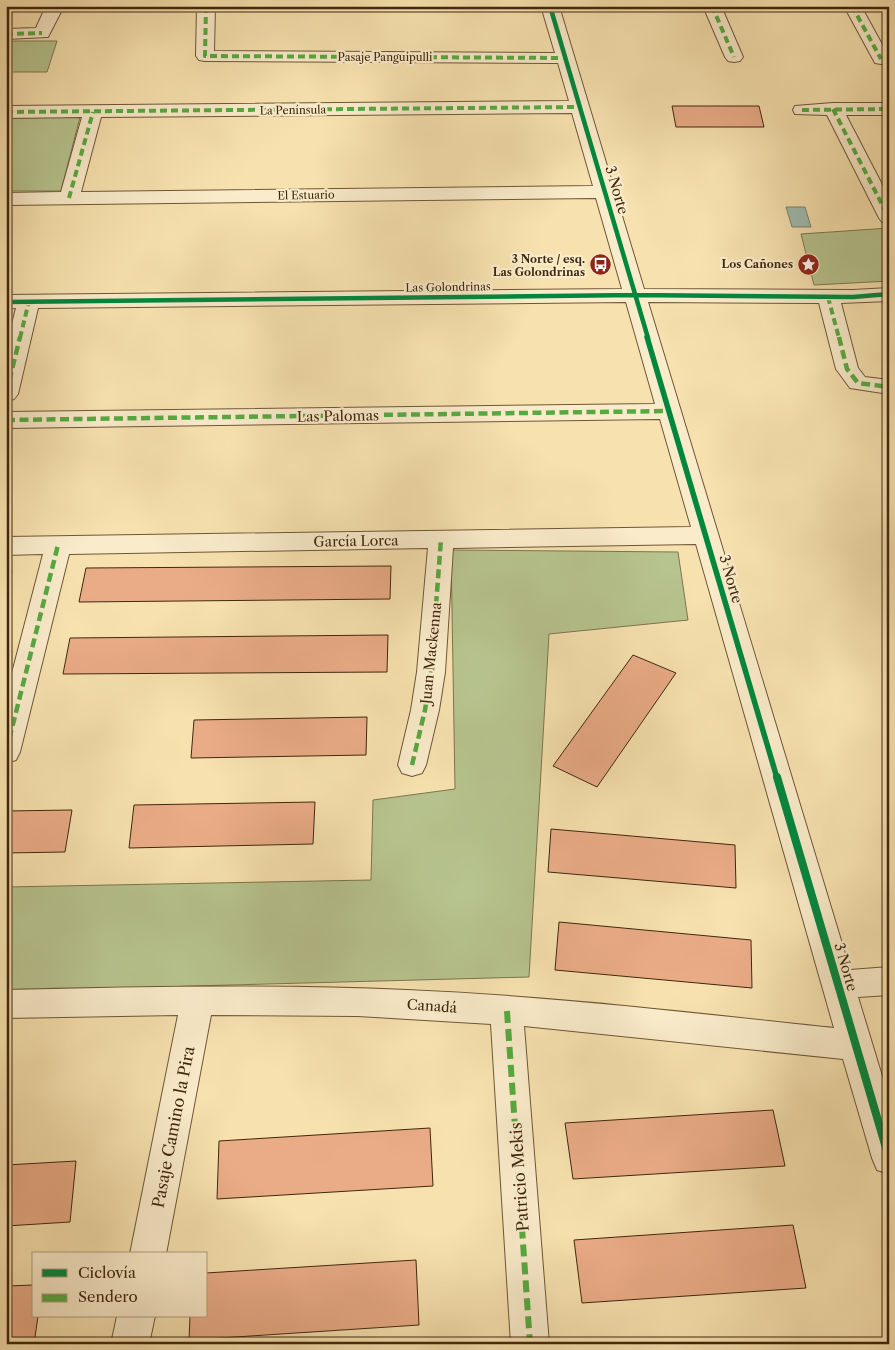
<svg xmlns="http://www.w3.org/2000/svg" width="895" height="1350" viewBox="0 0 895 1350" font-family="'Libre Caslon Text',serif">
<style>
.green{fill:#b7c48f;stroke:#7c764f}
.water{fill:#9ebdb0;stroke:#788170}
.building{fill:#eaac87;stroke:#40270f}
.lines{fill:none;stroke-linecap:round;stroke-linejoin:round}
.minor-casing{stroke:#6e5637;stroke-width:2}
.minor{fill:#faeccb;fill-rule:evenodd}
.quiet-far2{stroke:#56aa41;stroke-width:4;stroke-dasharray:7 4;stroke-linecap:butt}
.quiet-far1{stroke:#56aa41;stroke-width:4.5;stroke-dasharray:9 4.5;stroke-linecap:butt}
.quiet{stroke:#56aa41;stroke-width:6;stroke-dasharray:12 6;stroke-linecap:butt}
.cycleway-far2-casing{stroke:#faeccb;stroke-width:7}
.cycleway-far1-casing{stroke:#faeccb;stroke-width:9}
.cycleway-casing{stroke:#faeccb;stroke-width:11}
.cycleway-far2{stroke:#00873e;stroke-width:4.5}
.cycleway-far1{stroke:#00873e;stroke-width:5.5}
.cycleway{stroke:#00873e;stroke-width:8}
.labels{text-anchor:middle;stroke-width:4.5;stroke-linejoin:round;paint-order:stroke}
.far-street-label{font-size:11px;fill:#40270f;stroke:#faeccb}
.far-poi-label{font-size:11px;font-weight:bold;fill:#40270f;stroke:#faeccb;text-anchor:end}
.street-label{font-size:14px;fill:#40270f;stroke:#faeccb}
.near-street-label{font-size:16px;fill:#40270f;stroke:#faeccb}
</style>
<rect width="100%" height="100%" fill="#f7e2af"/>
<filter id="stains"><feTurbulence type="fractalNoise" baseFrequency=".004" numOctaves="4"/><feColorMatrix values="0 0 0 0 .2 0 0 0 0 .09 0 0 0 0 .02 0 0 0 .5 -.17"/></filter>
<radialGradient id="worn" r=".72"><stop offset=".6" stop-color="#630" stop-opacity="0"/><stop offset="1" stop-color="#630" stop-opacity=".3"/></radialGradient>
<path class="green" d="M6 41H57L47 72H6Z
M80 117 61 191H6V118Z
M889 228V281L814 285 801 234Z
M451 550 678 552 688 620 549 634 529 977 6 991V887L371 880 373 800 455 789Z"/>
<path class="water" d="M786 207H805L811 227H792Z"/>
<path class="building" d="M672 106H759L764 127H676Z
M391 566 390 599 79 602 86 568Z
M6 571H12L6 594Z
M388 635 387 672 63 674 70 638Z
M633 655 676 673 597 787 553 766Z
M367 717 366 755 191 758 194 720Z
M315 802 313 844 129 848 134 805Z
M72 810 65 852 6 853V811Z
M551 829 735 845 736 888 548 872Z
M559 922 751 940 752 988 555 970Z
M773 1110 785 1166 573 1179 565 1123Z
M430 1128 433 1186 217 1199 219 1141Z
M76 1161 70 1222 6 1226V1165Z
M793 1225 806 1288 582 1303 574 1240Z
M416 1260 419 1325 189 1340 190 1316H206V1273Z
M34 1285V1316H38L34 1344H6V1286Z"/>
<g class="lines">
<defs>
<path id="minor" d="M46 6H64L48 37 6 39V29L36 28Z
M197 6H215L214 51 555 53 541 6H559L644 289 853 290 889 288V301L841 303 858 368 865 377 889 380V394L850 388 836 369 819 303 648 302 850 970 889 967V995L858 997 889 1099V1174L877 1170 872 1158 843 1059 524 1026 549 1344H511L491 1024 358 1016 211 1015 166 1254H130L178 1015 6 1018V990C140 987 273 984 407 990 550 996 692 1013 834 1028L696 544 453 548 445 672 439 710 426 765 422 773 412 776 402 773 398 765 411 710 417 672 428 548 69 554 20 752 16 760 6 763V696L43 554 6 555V537L691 527 660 419 6 428V412L655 404 626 302 38 308 18 394 14 399 6 401V348L16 308 6 309V295L622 289 596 198 6 205V193L61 192 82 117 6 118V106L569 101 558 63 205 61 199 60 196 56ZM572 113 593 186 81 192 101 117Z
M703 6H721L743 57 740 61 734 62 728 61 725 57Z
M844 6H861L889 57 887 63 881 64 875 63Z
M833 103H889V115H846L889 198V224L882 222 879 218 827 115 795 114 793 110 795 106Z
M117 1316H155L149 1344H111Z"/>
</defs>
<use href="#minor" class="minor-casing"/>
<use href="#minor" class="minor"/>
<path class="quiet-far2" d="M206 6 205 56 566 58
M712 6 734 57
M852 6 881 59
M6 34 42 33
M833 109 889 218
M802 110 889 109
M6 112 580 107
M69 198 93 112
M828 297 839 338
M20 338 29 301"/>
<path class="quiet-far1" d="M839 337 847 369 858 383 889 387
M6 394 20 337
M6 420 669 411
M6 752 58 545
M412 765 425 710 431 672 441 539"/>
<path class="quiet" d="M507 1011 530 1344"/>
<defs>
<path id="cycleway-far2" d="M550 6 648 338
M6 302 635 295 853 297 889 294"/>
<path id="cycleway-far1" d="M647 337 777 778"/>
<path id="cycleway" d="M777 777 889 1158"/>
</defs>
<use href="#cycleway-far2" class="cycleway-far2-casing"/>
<use href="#cycleway-far1" class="cycleway-far1-casing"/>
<use href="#cycleway" class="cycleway-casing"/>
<use href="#cycleway-far2" class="cycleway-far2"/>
<use href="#cycleway-far1" class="cycleway-far1"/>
<use href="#cycleway" class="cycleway"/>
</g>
<defs>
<symbol id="sight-disc" viewBox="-11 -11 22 22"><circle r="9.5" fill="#8f2418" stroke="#faeccb"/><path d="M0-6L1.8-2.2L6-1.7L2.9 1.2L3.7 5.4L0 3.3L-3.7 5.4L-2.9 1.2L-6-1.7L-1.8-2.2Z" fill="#fff"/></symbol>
<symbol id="bus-disc" viewBox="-11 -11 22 22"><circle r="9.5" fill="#8f2418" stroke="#faeccb"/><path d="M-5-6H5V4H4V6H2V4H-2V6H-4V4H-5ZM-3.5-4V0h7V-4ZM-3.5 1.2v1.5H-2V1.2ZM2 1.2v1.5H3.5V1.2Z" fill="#fff"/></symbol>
</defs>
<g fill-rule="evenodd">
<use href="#sight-disc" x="796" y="252" width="25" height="25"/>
<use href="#bus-disc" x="588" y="252" width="25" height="25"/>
</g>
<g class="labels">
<g class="far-street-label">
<text x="385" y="61">Pasaje Panguipulli</text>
<text transform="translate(293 110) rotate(-1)" y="4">La Península</text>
<text transform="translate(306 195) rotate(-1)" y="4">El Estuario</text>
<text transform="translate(448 287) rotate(-1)" y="4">Las Golondrinas</text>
</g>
<g class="far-poi-label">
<text x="585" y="263">3 Norte / esq.<tspan x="585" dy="13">Las Golondrinas</tspan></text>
<text x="793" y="268">Los Cañones</text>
</g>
<g class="street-label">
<text transform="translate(617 190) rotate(74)" y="5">3 Norte</text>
<text transform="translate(338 416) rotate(-1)" y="5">Las Palomas</text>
<text transform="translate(356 541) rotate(-1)" y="5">García Lorca</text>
<text transform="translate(731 579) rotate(74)" y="5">3 Norte</text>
<text transform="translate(431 653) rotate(-84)" y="5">Juan Mackenna</text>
<text transform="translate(846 967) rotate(74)" y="5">3 Norte</text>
<text transform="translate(432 1006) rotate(4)" y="5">Canadá</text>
</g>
<g class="near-street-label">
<text transform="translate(173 1127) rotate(-79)" y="6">Pasaje Camino la Pira</text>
<text transform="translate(519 1177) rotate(-94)" y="6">Patricio Mekis</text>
</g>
</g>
<rect width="895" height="1350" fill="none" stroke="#f7e2af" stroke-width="25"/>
<rect x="8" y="8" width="880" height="1335" fill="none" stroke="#40270f" stroke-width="2.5"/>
<rect x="12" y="12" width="870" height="1325" fill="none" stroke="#40270f"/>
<rect x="32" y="1252" width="175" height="65" fill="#faeccb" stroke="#b09d80"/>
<rect x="42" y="1269" width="25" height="8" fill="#00873e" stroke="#b09d80"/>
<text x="78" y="1278" font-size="15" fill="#40270f">Ciclovía</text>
<rect x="42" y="1294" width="25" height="8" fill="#56aa41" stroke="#b09d80"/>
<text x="78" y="1302" font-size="15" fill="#40270f">Sendero</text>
<rect width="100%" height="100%" filter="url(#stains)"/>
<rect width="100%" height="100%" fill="url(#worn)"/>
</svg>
